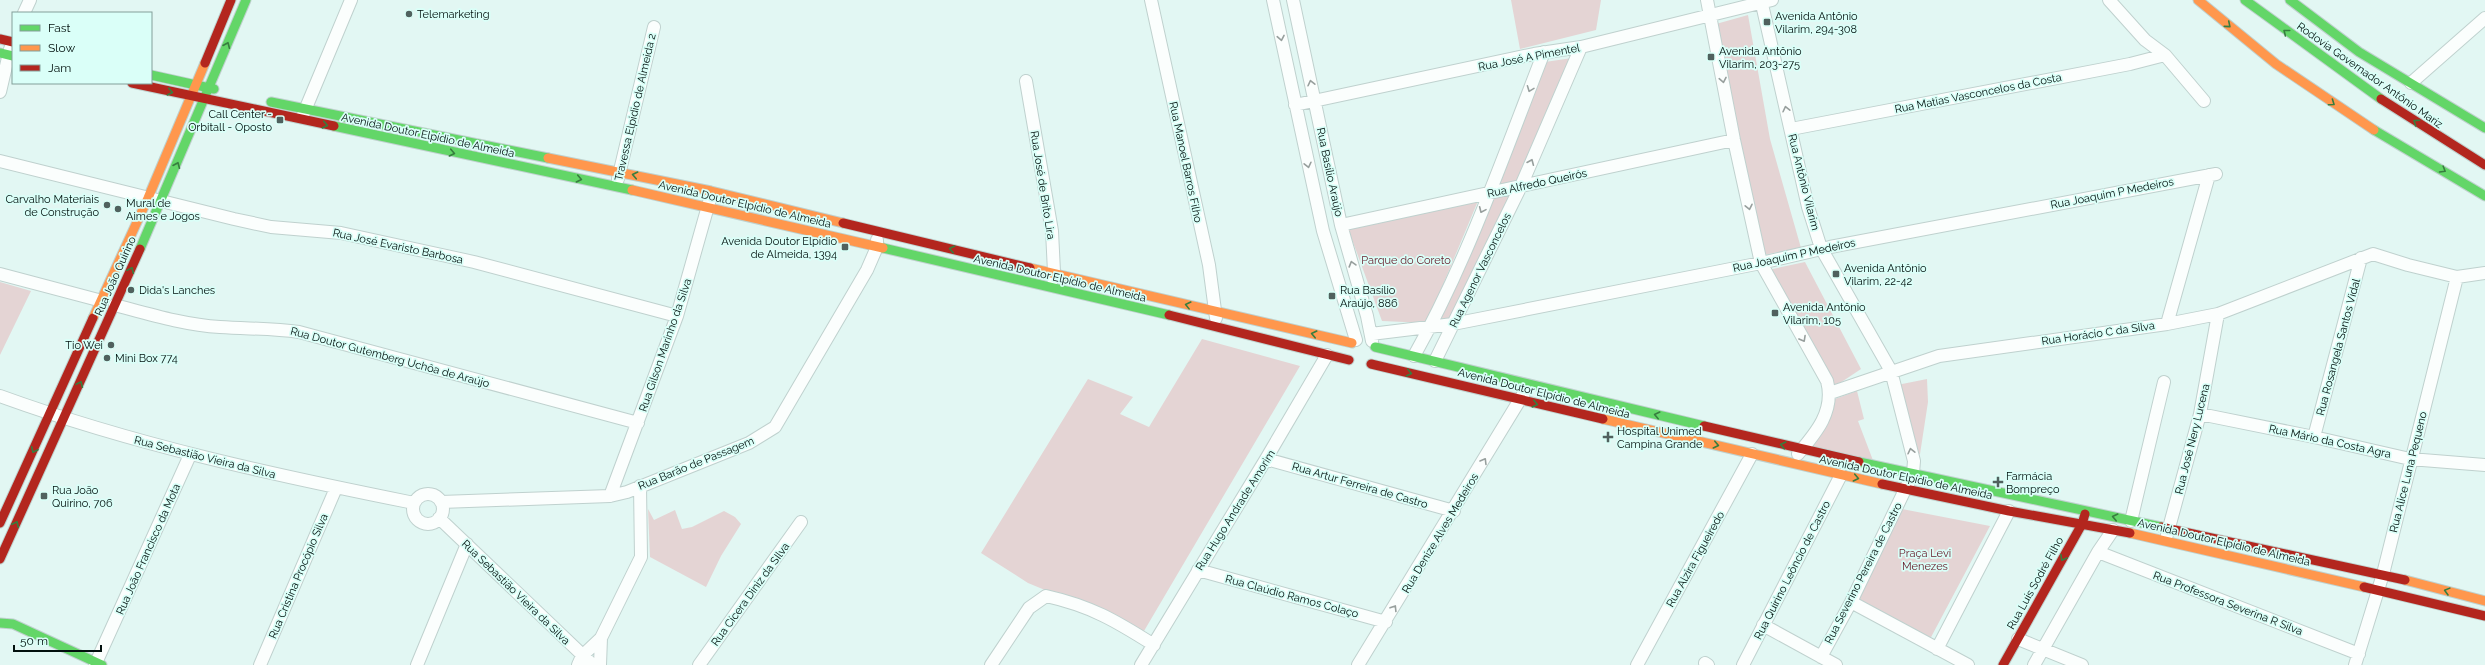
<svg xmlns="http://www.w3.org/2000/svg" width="2485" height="665" viewBox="0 0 2485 665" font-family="Raleway,sans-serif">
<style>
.green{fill:#e4d4d4}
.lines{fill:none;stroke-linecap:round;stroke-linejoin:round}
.street-casing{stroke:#bfd1ce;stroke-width:14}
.fast-casing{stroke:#bfd1ce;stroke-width:11}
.slow-casing{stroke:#bfd1ce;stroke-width:11}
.jam-casing{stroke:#bfd1ce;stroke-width:11}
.street{stroke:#fbfefd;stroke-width:12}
.fast{stroke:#63d668;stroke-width:9}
.slow{stroke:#ff974d;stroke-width:9}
.jam{stroke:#b3261e;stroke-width:9}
.oneway{stroke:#377d3f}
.oneway2{stroke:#979f9d}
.poi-dot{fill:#50615e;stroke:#dafff8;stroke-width:1.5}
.labels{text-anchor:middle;stroke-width:3.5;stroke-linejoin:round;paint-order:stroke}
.poi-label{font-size:11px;fill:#01100d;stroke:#dafff8;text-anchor:start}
.street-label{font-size:11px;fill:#01100d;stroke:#dafff8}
.park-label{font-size:11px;fill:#671a29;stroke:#dafff8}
</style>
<rect width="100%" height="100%" fill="#e2f7f3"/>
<path class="green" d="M1511 0H1601L1596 30 1520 49Z
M1748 15 1770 139 1801 248 1763 255 1716 24Z
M1572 58 1518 184 1496 185 1545 62Z
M1513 192 1453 321 1440 320 1491 197Z
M1478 201 1427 323 1382 321 1347 226Z
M1805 262 1861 369 1834 387 1768 270Z
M0 282 31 291 0 355Z
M1202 339 1300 366 1144 631 1028 583 981 553 1088 379 1133 397 1120 414 1149 427Z
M1927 379 1928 402 1920 454 1914 456 1897 385Z
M1857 391 1864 419 1858 421 1874 463 1806 448 1826 421 1835 399Z
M648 509 654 520 675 510 682 529 692 527 724 511 735 517 741 524 721 556 706 587 650 557Z
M1902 509 1990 526 1929 641 1857 600Z"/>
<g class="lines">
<defs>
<path id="street" d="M1151 0 1209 265 1216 318
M1273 0 1323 231 1356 340
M1293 0 1341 225 1367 316 1372 341
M1707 0 1734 140 1761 263 1827 381C1835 411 1816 433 1798 454
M1761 0 1808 207 1821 248 1891 371 1914 461 1913 473 1851 602 1821 657
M2109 0 2145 40 2165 55 2204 101
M24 13 30 0
M1026 81 1052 231 1054 272 1053 279
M2411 83 2485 18
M0 92 10 49
M1295 105 1534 54 1581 47 1772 0
M303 115 351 0
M1791 129 2130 64 2165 55
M0 161 234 219 271 227 341 233 474 262 677 316
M618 179 654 27
M1341 225 1734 140
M0 274 102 301
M115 305C149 314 185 325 220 327 247 329 272 328 299 332L638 423
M2167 324 2209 175
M1371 334 1453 324 1761 263 1830 247 2216 174
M1414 356C1468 260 1504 154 1544 52
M1435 361 1521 186 1581 47
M1830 393 1939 356 2167 324 2218 314 2373 254 2408 265 2457 277 2485 273
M0 396C135 445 274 475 414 503
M2200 414 2314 437 2410 459 2485 465
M2314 437 2361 258
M1266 459 1454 511
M413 509a15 15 0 1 1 30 0a15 15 0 1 1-30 0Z
M610 496 677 316 710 199
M441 502 610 496 627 492 749 443 775 427 867 270 877 247V240
M439 518 593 665
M2131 521 2164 382
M2167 535 2200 414 2218 314
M2098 552 2359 654
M1198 570 1386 622
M1851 602 1968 665
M1763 625 1836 665
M2018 639 2082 665
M1937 649 2009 511
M1705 663 1708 665
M95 665 190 455
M260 665 336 488
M417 665 467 544
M578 665 582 656 601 638 641 557 640 486
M600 665 601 638
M699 665 801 522
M991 665 1029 608 1046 596C1091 606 1116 621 1154 645
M1141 665 1266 459 1327 355
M1358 665 1524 393
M1637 665 1752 454
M1743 665 1841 475
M2034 665 2098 552 2113 530
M2355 665 2383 574 2457 277"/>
<path id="fast" d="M2245 0 2381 99
M2290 0 2359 52 2485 128
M0 53 13 56
M151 75 214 89
M271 102 548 158
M334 126 632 190
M2374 130 2485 196
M883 248 1169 315
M140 249 246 0
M1375 347 1704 426
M1859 462 2161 527
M0 623 13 624 102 665"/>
<path id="slow" d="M2198 0 2276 64 2374 130
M548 158 711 191 843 223
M632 190 883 248
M1030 268 1352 343
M93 318 148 198 205 63
M1603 419 1882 484
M2130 533 2364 587
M2405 580 2485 601"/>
<path id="jam" d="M0 39 13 42
M205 63 231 0
M132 83 334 126
M2381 99 2485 165
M843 223 1030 268
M1169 315 1349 360
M1371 364 1603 419
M1704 426 1859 462
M1882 484 2009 511 2130 533
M0 523 93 318
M2161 527 2405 580
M0 559 140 249
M2364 587 2485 616
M2003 665 2082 524 2085 514"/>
</defs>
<use href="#street" class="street-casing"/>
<use href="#fast" class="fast-casing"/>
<use href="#slow" class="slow-casing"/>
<use href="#jam" class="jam-casing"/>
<use href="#street" class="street"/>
<use href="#fast" class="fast"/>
<use href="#slow" class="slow"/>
<use href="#jam" class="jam"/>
</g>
<defs><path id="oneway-chevron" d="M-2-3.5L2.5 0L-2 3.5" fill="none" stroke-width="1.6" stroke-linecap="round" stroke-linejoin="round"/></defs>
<g class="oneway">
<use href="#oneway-chevron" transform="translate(2228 25) rotate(40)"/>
<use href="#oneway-chevron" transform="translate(2286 32) rotate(-142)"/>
<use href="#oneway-chevron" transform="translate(227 45) rotate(-67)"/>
<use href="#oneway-chevron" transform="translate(170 92) rotate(13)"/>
<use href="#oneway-chevron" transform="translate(2332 103) rotate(35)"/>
<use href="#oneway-chevron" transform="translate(2416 122) rotate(-146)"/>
<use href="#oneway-chevron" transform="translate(325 125) rotate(12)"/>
<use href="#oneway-chevron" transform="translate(452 153) rotate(12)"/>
<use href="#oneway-chevron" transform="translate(177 165) rotate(-67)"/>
<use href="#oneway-chevron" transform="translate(2443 170) rotate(31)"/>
<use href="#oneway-chevron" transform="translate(635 175) rotate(-168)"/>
<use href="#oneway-chevron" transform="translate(579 179) rotate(12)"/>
<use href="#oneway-chevron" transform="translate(952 249) rotate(-167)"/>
<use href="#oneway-chevron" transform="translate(131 270) rotate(-66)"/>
<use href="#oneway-chevron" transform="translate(1188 305) rotate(-166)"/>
<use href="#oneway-chevron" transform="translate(1314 334) rotate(-167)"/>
<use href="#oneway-chevron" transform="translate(1409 373) rotate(12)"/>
<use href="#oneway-chevron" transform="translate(80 384) rotate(-66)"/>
<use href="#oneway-chevron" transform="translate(1535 404) rotate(13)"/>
<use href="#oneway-chevron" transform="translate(1657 415) rotate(-167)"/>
<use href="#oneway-chevron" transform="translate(1716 445) rotate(13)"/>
<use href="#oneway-chevron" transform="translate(1783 445) rotate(-167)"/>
<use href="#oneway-chevron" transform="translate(34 450) rotate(115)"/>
<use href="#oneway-chevron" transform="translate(1856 478) rotate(12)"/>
<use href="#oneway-chevron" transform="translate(2115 517) rotate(-167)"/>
<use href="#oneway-chevron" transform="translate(16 524) rotate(-65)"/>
<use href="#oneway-chevron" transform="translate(2063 558) rotate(119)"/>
<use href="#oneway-chevron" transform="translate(2447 591) rotate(-165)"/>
</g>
<g class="oneway2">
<use href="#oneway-chevron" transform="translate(1281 38) rotate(79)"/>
<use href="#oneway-chevron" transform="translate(1723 80) rotate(79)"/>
<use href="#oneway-chevron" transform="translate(1311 83) rotate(-103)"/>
<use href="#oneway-chevron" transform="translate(1530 89) rotate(111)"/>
<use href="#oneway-chevron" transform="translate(1786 109) rotate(-103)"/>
<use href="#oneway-chevron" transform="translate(1531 162) rotate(-67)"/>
<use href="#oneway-chevron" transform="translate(1308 165) rotate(77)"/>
<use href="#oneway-chevron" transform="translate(1749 207) rotate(78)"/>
<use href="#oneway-chevron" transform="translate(1482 210) rotate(114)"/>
<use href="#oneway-chevron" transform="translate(1352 264) rotate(-106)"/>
<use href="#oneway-chevron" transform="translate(1803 339) rotate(61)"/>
<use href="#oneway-chevron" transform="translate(1911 451) rotate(-103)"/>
<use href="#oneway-chevron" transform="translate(1484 461) rotate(-59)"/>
<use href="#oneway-chevron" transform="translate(1394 608) rotate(-58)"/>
</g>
<g class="poi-dot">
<circle cx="409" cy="14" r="4"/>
<rect x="1763" y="18" width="8" height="8" rx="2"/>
<rect x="1707" y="53" width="8" height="8" rx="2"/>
<rect x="276" y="116" width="8" height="8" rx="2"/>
<circle cx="107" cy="205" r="4"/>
<circle cx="118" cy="209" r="4"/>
<rect x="841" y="243" width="8" height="8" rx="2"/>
<rect x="1832" y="270" width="8" height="8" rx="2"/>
<circle cx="131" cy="290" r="4"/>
<rect x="1328" y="292" width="8" height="8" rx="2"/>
<rect x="1771" y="309" width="8" height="8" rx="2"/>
<circle cx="111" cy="345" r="4"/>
<circle cx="107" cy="358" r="4"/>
<path d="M1606 431h4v4h4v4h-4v4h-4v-4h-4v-4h4z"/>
<path d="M1996 476h4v4h4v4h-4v4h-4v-4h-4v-4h4z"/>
<rect x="40" y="492" width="8" height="8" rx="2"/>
</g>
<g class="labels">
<g class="poi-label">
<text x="417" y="18">Telemarketing</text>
<text x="1775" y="20">Avenida Antônio<tspan x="1775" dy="13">Vilarim, 294-308</tspan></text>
<text x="1719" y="55">Avenida Antônio<tspan x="1719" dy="13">Vilarim, 203-275</tspan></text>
<text x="272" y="118" text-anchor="end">Call Center -<tspan x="272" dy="13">Orbitall - Oposto</tspan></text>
<text x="99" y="203" text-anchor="end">Carvalho Materiais<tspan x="99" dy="13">de Construção</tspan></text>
<text x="126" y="207">Mural de<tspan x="126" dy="13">Aimes e Jogos</tspan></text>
<text x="837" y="245" text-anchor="end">Avenida Doutor Elpídio<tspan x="837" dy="13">de Almeida, 1394</tspan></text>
<text x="1844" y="272">Avenida Antônio<tspan x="1844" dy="13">Vilarim, 22-42</tspan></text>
<text x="139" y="294">Dida's Lanches</text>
<text x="1340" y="294">Rua Basílio<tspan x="1340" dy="13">Araújo, 886</tspan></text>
<text x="1783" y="311">Avenida Antônio<tspan x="1783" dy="13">Vilarim, 105</tspan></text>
<text x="103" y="349" text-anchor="end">Tio Wei</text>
<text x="115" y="362">Mini Box 774</text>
<text x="1617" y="435">Hospital Unimed<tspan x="1617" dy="13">Campina Grande</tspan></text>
<text x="2006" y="480">Farmácia<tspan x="2006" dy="13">Bompreço</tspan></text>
<text x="52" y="494">Rua João<tspan x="52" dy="13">Quirino, 706</tspan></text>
</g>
<g class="street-label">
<text transform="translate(1529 57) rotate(-11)" y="4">Rua José A Pimentel</text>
<text transform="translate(2370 75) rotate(35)" y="4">Rodovia Governador Antônio Mariz</text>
<text transform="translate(1978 93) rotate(-11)" y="4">Rua Matias Vasconcelos da Costa</text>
<text transform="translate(635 107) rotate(-77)" y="4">Travessa Elpidio de Almeida 2</text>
<text transform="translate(428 135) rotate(12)" y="4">Avenida Doutor Elpídio de Almeida</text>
<text transform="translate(1186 162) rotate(78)" y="4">Rua Manoel Barros Filho</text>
<text transform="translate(1330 172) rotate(78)" y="4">Rua Basílio Araújo</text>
<text transform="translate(1804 182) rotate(76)" y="4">Rua Antônio Vilarim</text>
<text transform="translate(1537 183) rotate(-12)" y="4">Rua Alfredo Queirós</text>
<text transform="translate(1043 185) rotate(81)" y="4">Rua José de Brito Lira</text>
<text transform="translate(2112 193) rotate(-11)" y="4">Rua Joaquim P Medeiros</text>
<text transform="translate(745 204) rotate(13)" y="4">Avenida Doutor Elpídio de Almeida</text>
<text transform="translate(398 246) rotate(12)" y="4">Rua José Evaristo Barbosa</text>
<text transform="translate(1794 255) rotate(-12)" y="4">Rua Joaquim P Medeiros</text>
<text transform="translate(1480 270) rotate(-64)" y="4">Rua Agenor Vasconcelos</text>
<text transform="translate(115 276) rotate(-66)" y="4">Rua João Quirino</text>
<text transform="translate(1060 278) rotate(13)" y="4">Avenida Doutor Elpídio de Almeida</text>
<text transform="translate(2098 333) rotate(-8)" y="4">Rua Horácio C da Silva</text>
<text transform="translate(665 345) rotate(-71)" y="4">Rua Gilson Marinho da Silva</text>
<text transform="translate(2338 347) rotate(-75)" y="4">Rua Rosangela Santos Vidal</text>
<text transform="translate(390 357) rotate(15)" y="4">Rua Doutor Gutemberg Uchôa de Araújo</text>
<text transform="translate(1544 393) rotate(14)" y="4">Avenida Doutor Elpídio de Almeida</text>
<text transform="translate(2192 439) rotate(-76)" y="4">Rua José Nery Lucena</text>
<text transform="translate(2330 441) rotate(12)" y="4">Rua Mário da Costa Agra</text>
<text transform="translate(205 457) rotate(14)" y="4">Rua Sebastião Vieira da Silva</text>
<text transform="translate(696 463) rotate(-22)" y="4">Rua Barão de Passagem</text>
<text transform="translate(2408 472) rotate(-76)" y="4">Rua Alice Luna Pequeno</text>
<text transform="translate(1906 477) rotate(12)" y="4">Avenida Doutor Elpídio de Almeida</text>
<text transform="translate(1360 485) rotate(16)" y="4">Rua Artur Ferreira de Castro</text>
<text transform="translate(1235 510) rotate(-58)" y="4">Rua Hugo Andrade Amorim</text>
<text transform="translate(1440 533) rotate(-59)" y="4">Rua Denize Alves Medeiros</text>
<text transform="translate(2224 542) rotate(13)" y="4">Avenida Doutor Elpídio de Almeida</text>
<text transform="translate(148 549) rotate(-66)" y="4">Rua João Francisco da Mota</text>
<text transform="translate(1695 559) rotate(-61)" y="4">Rua Alzira Figueiredo</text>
<text transform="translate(1792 570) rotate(-63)" y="4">Rua Quirino Leôncio de Castro</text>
<text transform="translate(1863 573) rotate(-63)" y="4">Rua Severino Pereira de Castro</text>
<text transform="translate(298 576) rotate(-67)" y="4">Rua Cristina Procópio Silva</text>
<text transform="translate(2035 583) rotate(-61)" y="4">Rua Luís Sodré Filho</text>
<text transform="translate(516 592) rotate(44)" y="4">Rua Sebastião Vieira da Silva</text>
<text transform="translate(750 594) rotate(-54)" y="4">Rua Cícera Diniz da SIlva</text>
<text transform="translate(1292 596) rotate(15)" y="4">Rua Claúdio Ramos Colaço</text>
<text transform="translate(2228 603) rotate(21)" y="4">Rua Professora Severina R Silva</text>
</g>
<g class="park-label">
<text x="1406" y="264">Parque do Coreto</text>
<text x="1925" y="557">Praça Levi<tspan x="1925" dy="13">Menezes</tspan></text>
</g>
</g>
<rect x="12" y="12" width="140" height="72" fill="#dafff8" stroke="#839f9a"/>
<rect x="20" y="25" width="20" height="6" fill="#63d668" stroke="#839f9a"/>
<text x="48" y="32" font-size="12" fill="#01100d">Fast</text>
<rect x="20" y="45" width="20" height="6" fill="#ff974d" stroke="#839f9a"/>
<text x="48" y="52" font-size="12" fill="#01100d">Slow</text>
<rect x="20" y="65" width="20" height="6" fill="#b3261e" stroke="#839f9a"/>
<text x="48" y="72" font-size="12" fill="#01100d">Jam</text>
<path d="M14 645v6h87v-6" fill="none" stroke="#01100d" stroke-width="2"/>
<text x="20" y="645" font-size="12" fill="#01100d" stroke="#dafff8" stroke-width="3" paint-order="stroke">50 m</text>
</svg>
